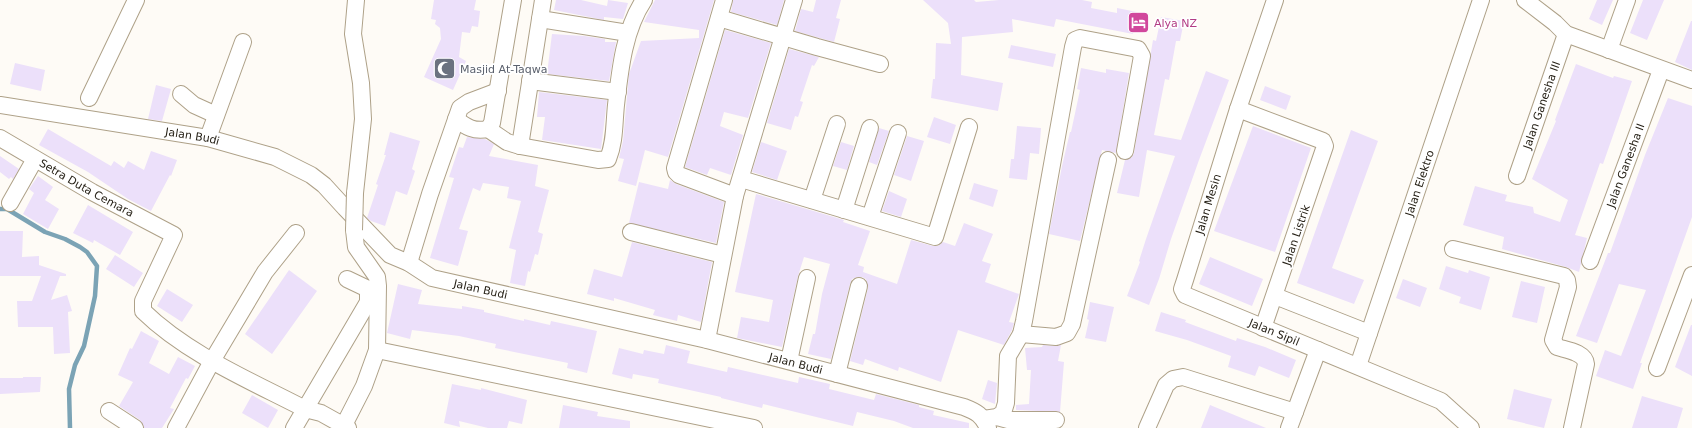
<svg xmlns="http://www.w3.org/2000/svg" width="1692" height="428" viewBox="0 0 1692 428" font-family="'DejaVu Sans',sans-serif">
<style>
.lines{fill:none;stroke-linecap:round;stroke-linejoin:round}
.stream{stroke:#7ba3b5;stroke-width:4.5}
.building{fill:#ece0fa}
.minor-casing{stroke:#aea188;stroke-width:18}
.minor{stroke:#fff;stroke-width:16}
.minor-bridge-casing{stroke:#aea188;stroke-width:18;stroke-linecap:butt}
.minor-bridge{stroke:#fff;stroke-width:16}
.labels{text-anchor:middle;stroke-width:3.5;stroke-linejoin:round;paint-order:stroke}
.hotel-label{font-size:11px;fill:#b23c85;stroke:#fff;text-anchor:start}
.worship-label{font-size:11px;fill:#5b616d;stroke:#fff;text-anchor:start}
.street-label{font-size:11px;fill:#262117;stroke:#fff}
</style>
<rect width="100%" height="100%" fill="#fefbf6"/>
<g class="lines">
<path class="stream" d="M0 209H7L45 232 65 239 80 247 87 252 97 266 95 296 84 346 75 365 69 389 70 428"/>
</g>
<path class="building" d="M434 0H476L474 10 480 11 478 27 472 26 470 33 462 32 459 57 466 61 453 90 424 77 441 39 440 28 435 24 436 20 431 19Z
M556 0H581L607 6 608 0 628 3 623 19 604 17V20L554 10Z
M655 0H714L668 157 645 150 636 186 618 181 624 159 619 158 623 141 629 74 641 41 699 38V30L644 22Z
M733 0H784L777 25 731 12Z
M816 0H841L836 18 840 19 834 42 795 31 801 9 813 12Z
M923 0H974L976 2 999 0H1082L1092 2 1091 8 1117 13V8L1137 12 1133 34 1056 19 1054 27 1012 19 1013 32 962 37 961 75 1003 83 998 111 931 98 933 79H935L936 43 951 44 948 23Z
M1597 0H1613L1602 25 1589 19Z
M1643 0H1664L1647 40 1630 33Z
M1161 17 1184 21 1180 41H1176L1169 80 1165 79 1154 135 1181 140 1206 71 1229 80 1199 160 1171 239 1159 279 1149 305 1127 296 1140 262 1139 261 1146 239 1175 156 1147 150 1139 197 1117 193 1125 160 1132 157 1134 153 1153 40 1156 41Z
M1691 21H1692V70L1675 62Z
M725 30 771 43 748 118 724 112 720 126 743 135 731 175 710 168 707 175 685 167Z
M552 34 584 36 605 39V42H616L609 81 547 74Z
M1011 45 1056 54 1053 67 1008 58Z
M789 49 819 57 814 66 812 65 800 101 803 102 798 117 795 116 791 130 767 123Z
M15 63 45 70 41 91 10 84Z
M1576 64 1613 78 1614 76 1632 81 1603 164 1600 163 1575 235 1587 238 1579 272 1566 267 1502 249 1504 237 1463 225 1475 186 1507 195 1505 201 1533 207 1534 213 1560 222 1568 200 1532 179 1556 121 1555 120Z
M1081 68 1106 73V69L1129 73 1116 153 1102 150 1080 241 1049 234 1062 166 1070 132H1071L1080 90 1077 89Z
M156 85 171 89 162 121 148 119Z
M1265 86 1291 96 1286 110 1260 100Z
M539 92 607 100 601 149 542 140 545 117H537Z
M1668 98 1692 106V217L1640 363H1642L1633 389 1596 376 1605 350 1621 356 1646 290 1619 284 1597 343 1576 336 1608 253H1610L1645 155Z
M934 117 956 125 950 144 927 137Z
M1017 126 1041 128 1039 154 1030 153 1027 180 1009 178 1011 159H1014Z
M1253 126 1311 148 1275 252 1214 231Z
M879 128 889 131 877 165 869 162Z
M48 129 111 166 114 161 124 168 128 161 144 170 151 151 177 160 171 176 170 175 151 211 128 199 88 172 39 145Z
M1351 130 1378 141 1332 268 1364 280 1354 304 1297 283Z
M390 132 420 141 412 169 415 171 407 195 396 191 385 226 371 221 367 218 378 185 376 184 386 155H384Z
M907 136 924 141 911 181 894 175Z
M467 137 485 139 494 144 489 156 538 165 535 186 549 190 538 232 543 234 538 255 535 254 530 272 528 271 525 286 510 283 516 250 509 248 521 201 507 198 509 187 483 183 480 191 473 188 459 229 468 231 458 266 430 258 454 178 449 177 459 147 463 148Z
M761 142 787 151 777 180 752 172Z
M841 142 854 146 847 170 833 166Z
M0 156 19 169 13 179 11 177 9 179 0 172Z
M38 176 53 187 45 200 59 209 48 229 23 214 34 193 29 189Z
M670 180 676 184 724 202 716 243 629 223 639 182 668 189Z
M974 183 998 190 993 207 969 199Z
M889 191 907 199 901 217 882 211Z
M756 194 844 220 843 222 870 231 858 265 864 267 863 272 897 284 911 240 933 246H938L943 242 955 246 964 223 993 234 982 261 991 264 985 282 1019 294 1009 322 1014 323 1012 330 1004 345 958 330 941 382 899 367 898 371 865 359 863 365 850 361 868 288 866 279 862 277H857L852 279 850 284 831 359 808 354 813 334H815L822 294 830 264 804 257 798 276 782 347 737 338 741 317 769 322 773 300 735 292Z
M88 205 133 232 120 255 94 240 93 243 73 233Z
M0 231H23L22 257 39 256V265L66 274V276H60L51 300 67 295 72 311 68 312 70 353 54 354 53 327H18L17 301H32L41 276H0Z
M632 242 712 262 701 322 678 315 677 321 653 315 655 310 614 298V301L587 294 594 269 622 277Z
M115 255 143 273 134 287 106 269Z
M1210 257 1263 279 1252 306 1199 284Z
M1446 266 1468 273 1469 270 1490 277 1481 310 1459 303 1461 297 1439 289Z
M289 270 317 291 272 354 245 334Z
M1403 279 1427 288 1420 307 1396 298Z
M1521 281 1545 287 1537 323 1512 317Z
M398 284 422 290 418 304 462 309V306L484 310V312L524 321V319L550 325 551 321 597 331 587 373 567 368 568 363 495 348 496 344 459 336 412 330 410 339 387 333Z
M167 289 193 305 182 322 157 306Z
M1090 302 1114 307 1106 342 1085 338 1089 320 1087 319Z
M1161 312 1186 320 1185 322 1236 341 1237 338 1265 347 1296 360 1289 378 1259 366 1255 376 1228 367 1231 356 1187 340 1155 331Z
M1691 325H1692V376L1675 367Z
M141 331 159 341 149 363 169 374 178 357 195 366 188 379 186 378 170 408 174 409 162 428H144L140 420 119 406 133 382 118 375 130 348 132 349Z
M666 345 690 351 687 363 727 372 728 367 798 383 799 377 830 384 829 389 874 400 876 394 919 405V407L934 411 933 415 969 423V428H913L894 421 857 412 853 426 763 404 762 408 721 398V397L658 383 659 379 633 374 632 379 612 374 619 348 643 354 644 350 664 354Z
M1043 345 1055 346 1061 345 1058 361 1064 362 1060 412 1016 410V405L1029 404 1031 370H1027L1025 348 1042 347Z
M23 377H41L40 392 0 394V378H23Z
M988 380 997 383 995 404 982 399Z
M452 384 481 390V388L527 400 522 424 509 421 507 428H488L459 421 460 427 444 423Z
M1514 389 1552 399 1544 428 1507 419Z
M252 395 278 410 268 428 242 413Z
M1642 396 1683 408 1677 428H1632Z
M563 405 598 412 597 416 630 421V428H559Z
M1210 405 1266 428H1201Z"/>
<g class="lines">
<defs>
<g id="minor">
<path d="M724 0 675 168 676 172 679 175 735 196"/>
<path id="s1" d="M1275 0 1238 109 1185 280 1182 289 1185 295 1441 401 1471 428"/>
<path d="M1525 0 1555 23 1566 34 1692 80"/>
<path d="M719 18 817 47 880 64"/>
<path d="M540 19 628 33"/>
<path d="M1609 50 1627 0"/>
<path d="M530 81 618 92"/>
<path d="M181 94 194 105 216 115"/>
<path d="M89 98 136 0"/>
<path id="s2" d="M0 105 208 138 275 157 311 175 324 185 345 208 390 255 409 263 432 278 707 340 964 407C977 412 982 415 988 428"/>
<path d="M1238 109 1323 141 1325 146 1263 328"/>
<path d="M456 119C466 127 474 132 488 129L492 123 513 0"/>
<path d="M488 129 507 142 520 146 598 160 608 159C615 142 614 124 616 105 620 70 624 30 644 0"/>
<path id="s3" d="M0 138 92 192 174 235 143 301V311C187 354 251 381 305 409L321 413 348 428"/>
<path d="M208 138 243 42"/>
<path d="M520 146 543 0"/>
<path id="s4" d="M1517 176 1566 34"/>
<path d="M741 179 935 237 969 127"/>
<path d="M355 193 363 119 361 83 353 34 356 0"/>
<path d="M812 200 837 124"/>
<path d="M10 203 35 159"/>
<path d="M844 210 870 128"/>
<path d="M870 217 898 133"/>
<path d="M631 232 723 255"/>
<path d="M1453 249 1564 276 1567 280 1568 287 1553 340 1557 347C1566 350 1585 352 1586 364L1572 428"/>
<path id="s5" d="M1590 261 1661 70"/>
<path d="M409 263 430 194 460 108 469 102 498 91"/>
<path d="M1275 296 1369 333"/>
<path d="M1021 334 1056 337 1067 333 1072 324 1108 160"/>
<path d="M707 340 735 196 794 0"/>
<path d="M377 350 754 428"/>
<path d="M789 361 807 278"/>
<path id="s6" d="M1358 366 1481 0"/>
<path d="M1657 368 1692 275"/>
<path d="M837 374 859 286"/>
<path d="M109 411 135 428"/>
<path d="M997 417 1008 420H1056"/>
<path d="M984 419 997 417 1003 413 1006 403 1008 356 1021 334 1024 321 1073 47 1075 40 1080 38 1138 49 1142 56 1125 151"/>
<path d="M344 425 364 386 377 350 378 286 377 277 356 247 354 230"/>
<path d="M176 428 212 361 265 272 296 233"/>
<path d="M294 428 368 302V289L347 279"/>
<path d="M1147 428 1166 385 1173 379 1183 377 1295 412"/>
<path d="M1289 428 1318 350"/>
</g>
</defs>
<use href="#minor" class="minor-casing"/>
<use href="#minor" class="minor"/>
<defs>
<path id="minor-bridge" d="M354 230 355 193"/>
</defs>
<use href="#minor-bridge" class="minor-bridge-casing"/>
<use href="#minor-bridge" class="minor-bridge"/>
</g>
<defs>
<symbol id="hotel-square" viewBox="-11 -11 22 22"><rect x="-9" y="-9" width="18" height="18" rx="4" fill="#d1479c" stroke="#fff"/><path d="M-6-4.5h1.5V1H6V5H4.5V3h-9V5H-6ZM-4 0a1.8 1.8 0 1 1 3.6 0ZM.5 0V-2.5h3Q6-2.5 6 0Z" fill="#fff"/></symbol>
<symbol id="mosque-square" viewBox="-11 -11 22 22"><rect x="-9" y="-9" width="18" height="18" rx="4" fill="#6b7280" stroke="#fff"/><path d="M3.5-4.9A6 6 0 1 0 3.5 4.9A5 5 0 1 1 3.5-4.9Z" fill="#fff"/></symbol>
</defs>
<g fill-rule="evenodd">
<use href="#hotel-square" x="1126" y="10" width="25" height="25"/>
<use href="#mosque-square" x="432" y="56" width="25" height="25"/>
</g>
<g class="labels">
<g class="hotel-label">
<text x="1154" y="27">Alya NZ</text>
</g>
<g class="worship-label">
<text x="460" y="73">Masjid At-Taqwa</text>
</g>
<g class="street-label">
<text dy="4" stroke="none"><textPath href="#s4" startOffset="75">Jalan Ganesha III</textPath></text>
<text dy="4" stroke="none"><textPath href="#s2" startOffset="195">Jalan Budi</textPath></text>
<text dy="4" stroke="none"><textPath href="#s5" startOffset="102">Jalan Ganesha II</textPath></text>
<text dy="4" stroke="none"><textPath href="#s6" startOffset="193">Jalan Elektro</textPath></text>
<text dy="4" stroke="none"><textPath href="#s3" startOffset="100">Setra Duta Cemara</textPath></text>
<text transform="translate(1208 204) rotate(-73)" y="4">Jalan Mesin</text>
<text transform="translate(1296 235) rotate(-71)" y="4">Jalan Listrik</text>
<text dy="4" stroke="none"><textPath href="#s2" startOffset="531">Jalan Budi</textPath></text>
<text dy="4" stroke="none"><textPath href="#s1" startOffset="407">Jalan Sipil</textPath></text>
<text dy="4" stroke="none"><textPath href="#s2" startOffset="855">Jalan Budi</textPath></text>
</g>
</g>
</svg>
